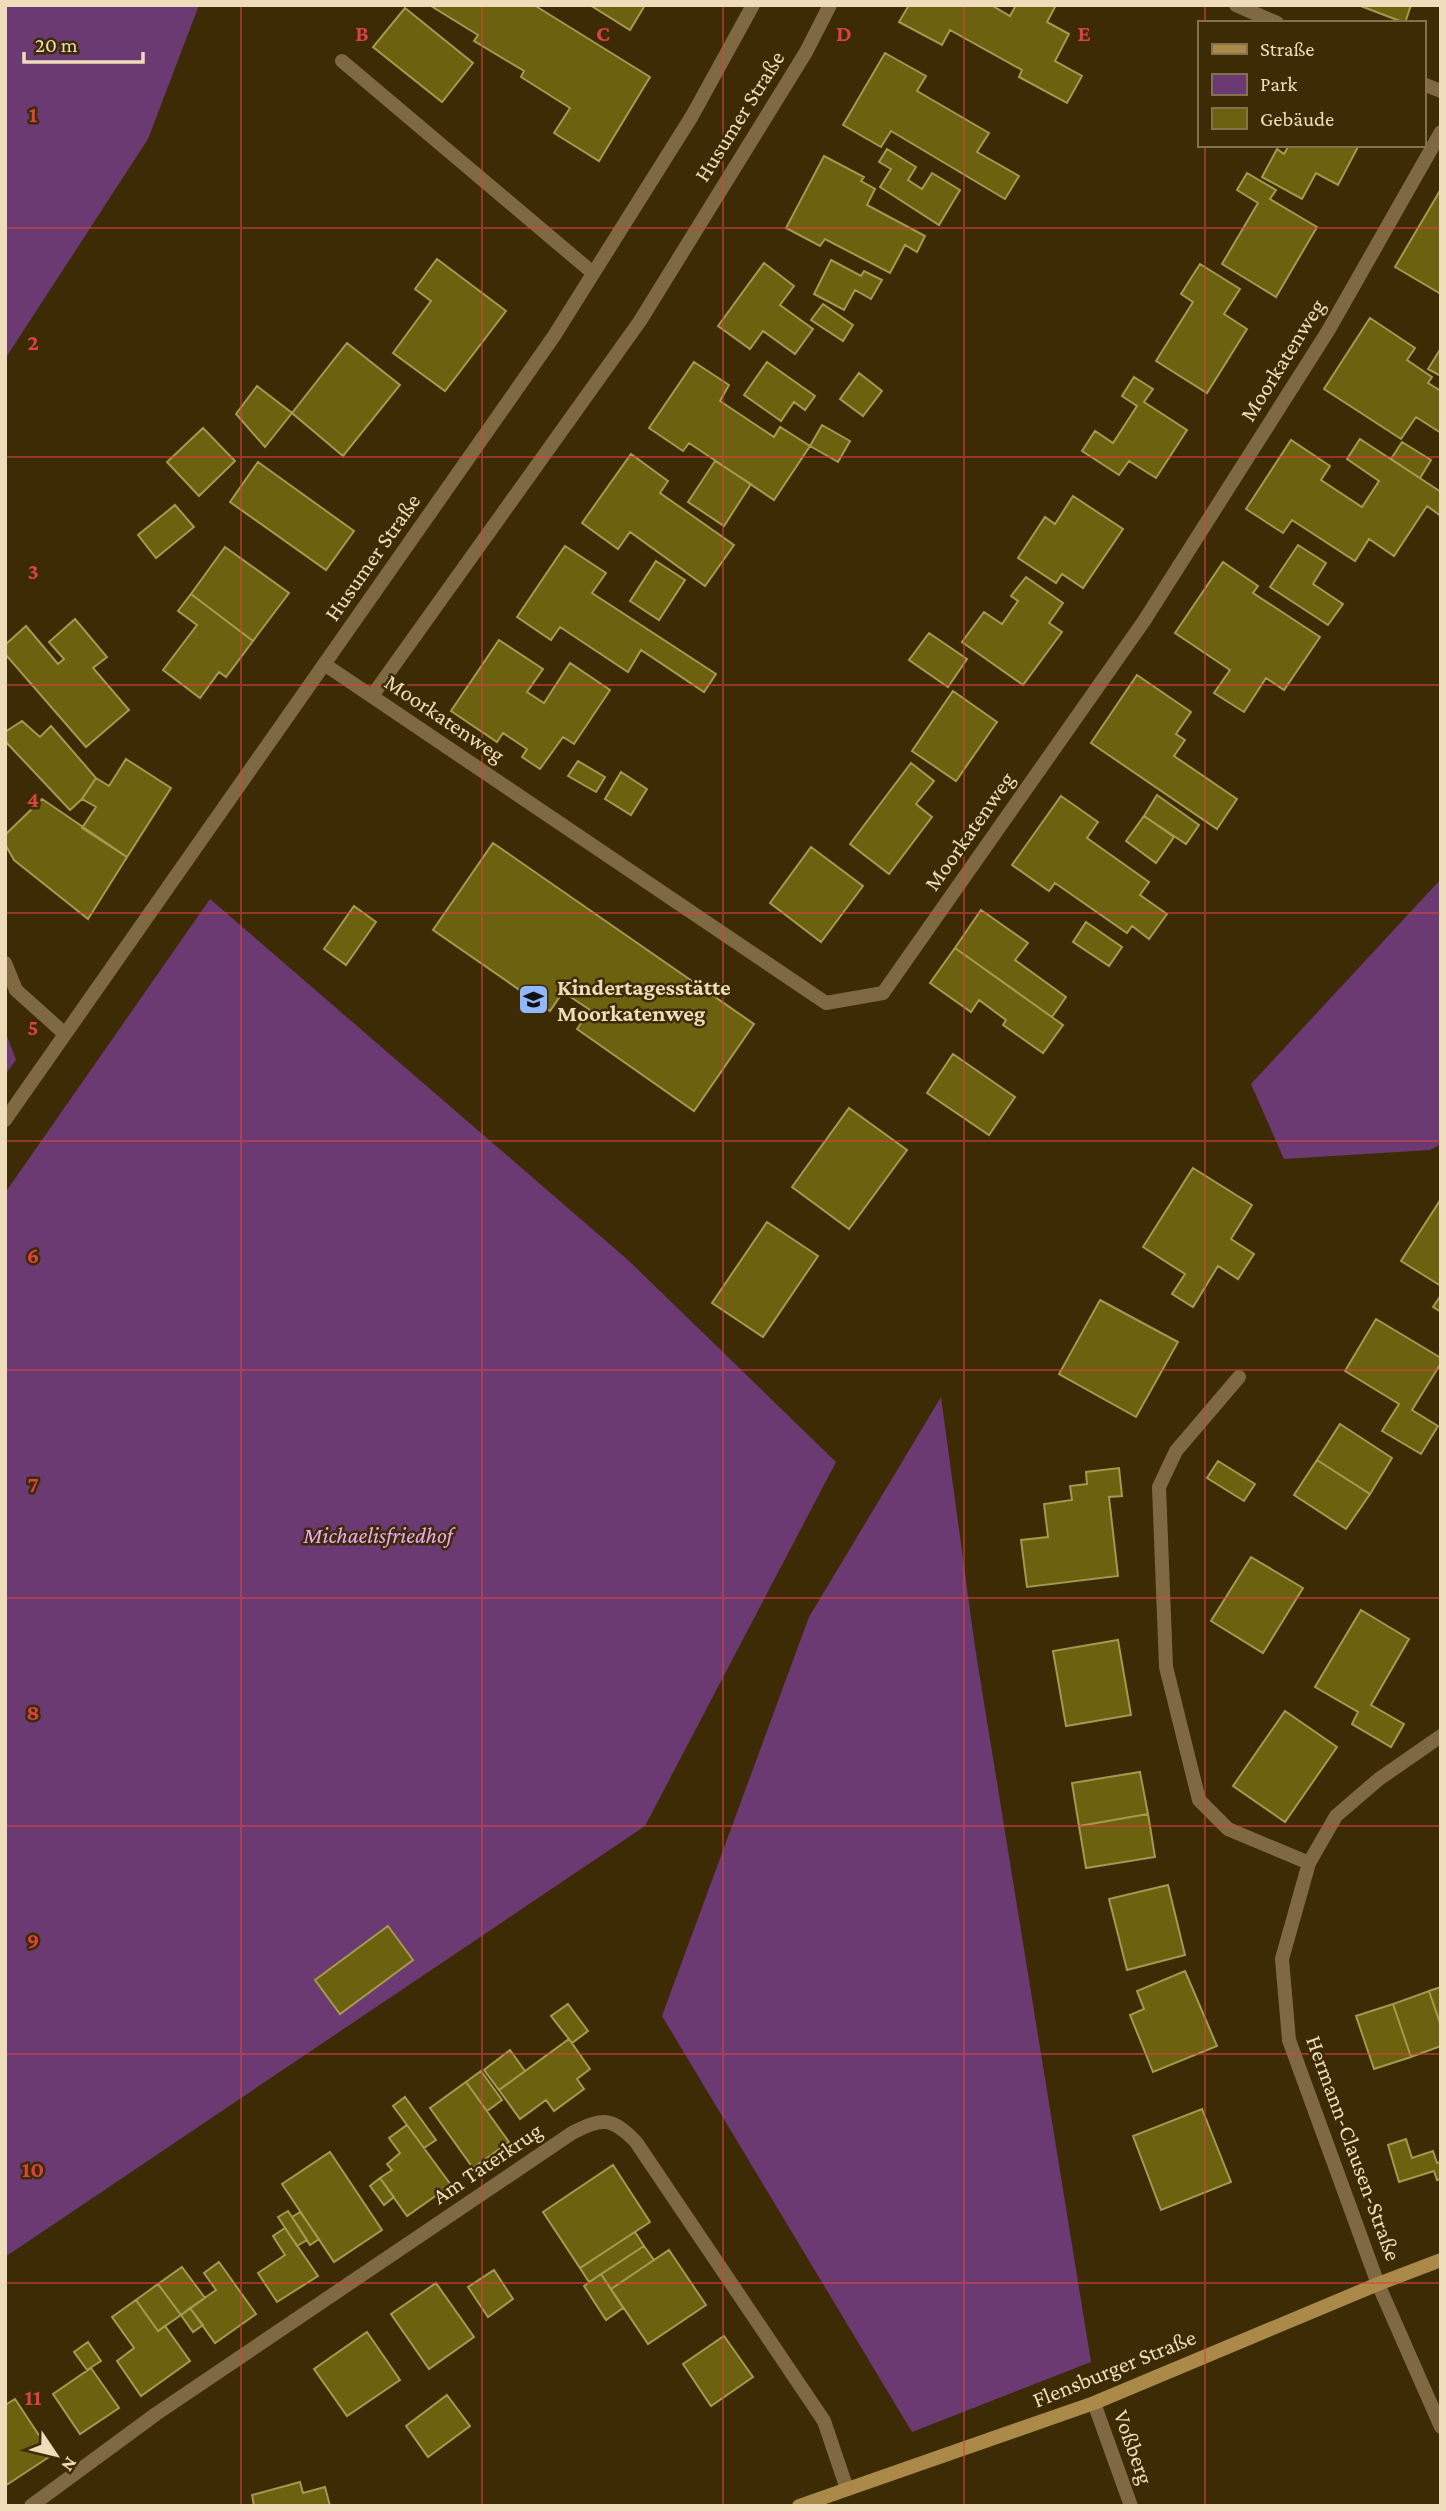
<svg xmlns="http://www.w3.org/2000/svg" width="1446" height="2511" viewBox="0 0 1446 2511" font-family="'Crimson Pro',serif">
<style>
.green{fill:#6b3a73}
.building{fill:#6b610f;stroke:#a3994f;stroke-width:2}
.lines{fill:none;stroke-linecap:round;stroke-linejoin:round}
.lane{stroke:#7e6942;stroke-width:14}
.street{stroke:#7e6942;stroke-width:14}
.secondary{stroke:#ab8948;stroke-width:14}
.grid{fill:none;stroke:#da433e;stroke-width:2;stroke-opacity:0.55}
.labels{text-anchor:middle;stroke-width:5;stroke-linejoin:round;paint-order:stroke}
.street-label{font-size:23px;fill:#efdcbb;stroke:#3d2b05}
.poi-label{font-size:23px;font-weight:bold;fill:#efdcbb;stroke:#3d2b05;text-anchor:start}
.park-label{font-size:23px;font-style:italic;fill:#eea8f9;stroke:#3d2b05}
.grid-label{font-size:23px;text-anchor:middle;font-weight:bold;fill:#da433e;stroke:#3d2b05;stroke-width:5;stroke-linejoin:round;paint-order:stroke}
</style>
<rect width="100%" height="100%" fill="#3d2b05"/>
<path class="green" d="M5 5H199L148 139 5 359Z
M1441 879V1144L1430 1150 1284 1159 1251 1084Z
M210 899 628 1260 836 1462 645 1826 5 2257V1193Z
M5 1031 16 1060 5 1075Z
M941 1397 975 1647 1091 2362 912 2432 662 2016 809 1617Z"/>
<path class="building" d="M534 5 650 77 599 161 554 133 570 108 521 77 524 71 474 41 478 35 431 6Z
M590 5H645L630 30Z
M909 5H991L1010 16 1016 5H1056L1047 22 1069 34 1055 61 1082 76 1067 103 1019 77 1022 70 950 30 942 45 899 22Z
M1358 5H1411L1405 23Z
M405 8 473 63 442 102 373 47Z
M885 53 926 76 917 91 989 133 977 152 1019 176 1005 199 891 131 881 147 843 125Z
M1289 145H1359L1338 185 1316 173 1302 199 1262 177 1277 149 1284 154Z
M887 149 916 167 908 180 922 189 932 173 960 190 939 225 880 187 891 169 879 162Z
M824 156 864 177 861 181 875 189 867 205 925 236 917 252 905 245 890 273 825 239 820 246 786 228Z
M1247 173 1276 190 1270 199 1317 227 1276 297 1222 264 1258 203 1237 190Z
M1441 189V294L1395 267Z
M437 259 506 311 445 391 393 353 431 301 415 289Z
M831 260 861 276 864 271 882 280 871 299 855 290 844 310 814 294Z
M764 263 794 286 780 305 813 329 795 354 763 331 750 349 718 326Z
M1200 264 1240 289 1224 314 1247 329 1207 393 1156 361 1193 302 1181 294Z
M823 304 853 325 843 341 811 320Z
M1370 318 1415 348 1407 360 1432 377 1428 383 1441 391V433L1416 417 1401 439 1324 389Z
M347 343 400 385 343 456 292 413Z
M1441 348V376L1428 369Z
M694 362 729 385 720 401 774 437 780 427 810 446 774 500 689 443 683 451 649 428Z
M767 362 815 396 805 410 794 402 781 421 744 395Z
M859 373 882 391 863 416 840 399Z
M1134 377 1153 389 1144 402 1187 430 1156 478 1129 461 1119 475 1082 451 1095 431 1113 443 1137 406 1122 396Z
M257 386 292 413 265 447 236 414Z
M822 425 850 441 838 462 810 446Z
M203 428 235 461 199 496 167 462Z
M1360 439 1441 492V516L1427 506 1394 556 1369 539 1355 561 1292 520 1283 533 1246 509 1291 440 1330 466 1321 480 1362 507 1379 481 1347 459Z
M1402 442 1431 460 1420 478 1391 459Z
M631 454 668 481 660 493 734 545 705 586 630 532 618 549 582 523Z
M715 461 751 484 724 526 688 502Z
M258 462 354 531 326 570 230 502Z
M1073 496 1123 529 1083 588 1062 574 1056 583 1018 558 1045 517 1055 524Z
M175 505 194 527 156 558 138 535Z
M1298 545 1326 563 1313 584 1343 604 1328 625 1270 587Z
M565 546 606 573 592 593 716 674 704 692 641 650 628 672 560 627 551 640 517 617Z
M225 547 289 593 253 641 191 594Z
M656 561 685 580 659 620 630 601Z
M1223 562 1258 586 1253 593 1320 637 1284 690 1266 678 1244 712 1214 693 1230 670 1175 633Z
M1026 577 1063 603 1049 623 1062 632 1023 685 962 642 984 612 1002 624 1018 601 1011 596Z
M191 594 253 641 226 677 219 672 200 698 163 670 197 625 178 611Z
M75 619 107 657 93 668 129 710 86 747 5 654V645L26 626 58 664 64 659 49 642Z
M929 633 967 659 948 687 909 660Z
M499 640 543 669 527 692 544 703 570 663 610 690 574 744 563 737 540 769 522 757 527 749 503 733 497 742 451 711Z
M1137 675 1191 712 1176 734 1185 740 1174 756 1237 799 1217 829 1091 743Z
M953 691 997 722 956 781 912 751Z
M22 721 40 737 51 726 96 778 82 799 70 810 5 741V732Z
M126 759 171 788 127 857 82 828 96 807 82 799 96 778 109 786Z
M578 761 605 777 596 792 568 776Z
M911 763 934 781 916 804 932 817 889 874 850 844Z
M621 772 647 789 631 815 605 799Z
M1157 795 1199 825 1186 844 1144 816Z
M1061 796 1098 822 1087 838 1149 882 1140 895 1167 914 1149 939 1132 926 1127 933 1055 883 1049 891 1012 865Z
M42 799 127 857 88 919 14 860 5 844V835Z
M1144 816 1174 837 1156 863 1126 841Z
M493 843 754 1024 694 1111 577 1029 590 1010 563 992 550 1011 433 930Z
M811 847 863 886 821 942 770 903Z
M354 906 376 922 346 965 324 949Z
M981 910 1028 943 1015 960 1066 997 1052 1017 955 948Z
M1086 922 1122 947 1109 966 1073 942Z
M955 948 1063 1025 1043 1053 1003 1025 1006 1020 979 1000 971 1012 930 983Z
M953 1054 1015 1097 989 1135 927 1093Z
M849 1108 907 1150 849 1229 792 1187Z
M1193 1168 1252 1205 1231 1239 1254 1254 1238 1279 1218 1266 1193 1307 1172 1294 1185 1274 1143 1247Z
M1441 1199V1286L1401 1261Z
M767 1222 818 1256 763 1337 712 1303Z
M1441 1295V1312L1433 1307Z
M1100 1300 1178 1342 1136 1417 1059 1374Z
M1376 1319 1441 1358V1363L1412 1410 1438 1426 1421 1454 1382 1431 1399 1404 1345 1371Z
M1340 1424 1392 1458 1370 1494 1317 1460Z
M1317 1460 1370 1494 1346 1529 1294 1495Z
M1218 1461 1255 1484 1244 1501 1207 1478Z
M1119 1468 1122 1496 1109 1497 1118 1576 1027 1587 1021 1540 1048 1537 1044 1504 1072 1500 1070 1486 1087 1484 1086 1472Z
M1251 1557 1303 1588 1263 1653 1211 1621Z
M1361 1610 1409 1639 1371 1705 1404 1724 1391 1747 1352 1724 1358 1712 1315 1687Z
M1118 1640 1131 1715 1066 1726 1053 1651Z
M1285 1711 1337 1747 1285 1822 1233 1786Z
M1140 1772 1148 1814 1079 1826 1072 1783Z
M1148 1814 1155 1857 1086 1868 1079 1826Z
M1168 1885 1185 1955 1127 1970 1109 1899Z
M388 1926 413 1960 340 2014 315 1980Z
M1185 1971 1217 2046 1153 2072 1130 2015 1144 2009 1137 1991Z
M1441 1987V2026L1429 1991Z
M1429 1991 1441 2026V2046L1411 2057 1393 2004Z
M568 2004 588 2031 572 2043 551 2016Z
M1393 2004 1411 2057 1374 2069 1356 2016Z
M569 2039 590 2069 577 2079 584 2089 554 2111 546 2100 520 2119 499 2090Z
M510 2050 525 2071 499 2090 484 2070Z
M481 2071 502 2100 487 2111 466 2082Z
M466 2082 509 2142 473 2168 430 2108Z
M405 2097 436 2140 424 2148 393 2106Z
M1202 2109 1231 2182 1161 2210 1133 2136Z
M407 2125 451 2185 407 2216 380 2178 392 2170 387 2164 400 2153 389 2138Z
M1406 2139 1412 2158 1433 2151 1437 2163 1441 2162V2179L1437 2180 1434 2171 1399 2182 1388 2145Z
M330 2152 382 2230 334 2262 282 2184Z
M613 2165 650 2222 580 2268 543 2212Z
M380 2178 394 2197 384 2205 370 2186Z
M288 2211 307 2240 297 2246 278 2217Z
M300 2212 319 2239 310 2245 292 2217Z
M285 2228 318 2276 277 2302 258 2273 285 2255 273 2236Z
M635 2232 644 2246 589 2282 580 2268Z
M644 2246 654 2260 611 2289 601 2274Z
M669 2250 706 2305 648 2344 611 2289Z
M219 2262 256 2314 215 2343 190 2308 216 2290 204 2273Z
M182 2267 205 2298 181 2315 158 2284Z
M494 2270 513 2299 488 2317 468 2287Z
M601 2274 623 2308 606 2320 584 2286Z
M436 2283 474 2337 429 2369 391 2314Z
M158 2284 181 2315 158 2331 136 2300Z
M136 2300 158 2331 165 2326 190 2361 141 2396 117 2361 134 2348 112 2317Z
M190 2308 203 2325 193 2332 181 2315Z
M367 2332 400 2380 347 2416 314 2369Z
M724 2336 753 2377 711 2406 683 2364Z
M88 2342 101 2361 87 2370 74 2352Z
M91 2368 119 2408 80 2434 53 2394Z
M447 2395 470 2426 428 2457 406 2426Z
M15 2399 52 2455 5 2486V2405Z
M300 2482 303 2493 325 2487 330 2506H254L252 2495Z"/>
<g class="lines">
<path class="lane" d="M342 61 593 273
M372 696 640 321 806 52 830 5"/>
<path class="street" d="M1236 5 1277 23
M1423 84 1441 91
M324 664 826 1003 883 993 1144 621 1328 331 1441 132
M5 963 16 990 65 1034
M5 1120 554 336 692 116 753 5
M1239 1377 1176 1451 1159 1487 1166 1667 1199 1800 1228 1829 1309 1863
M1441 1736 1379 1779 1336 1816 1309 1863 1282 1959 1289 2040 1378 2284 1441 2427
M1094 2403 1131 2506
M31 2506 156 2414 572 2133C602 2118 611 2116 636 2142L824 2421 847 2489"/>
<path class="secondary" d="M799 2506 1094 2403 1378 2284 1441 2260"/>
</g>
<path class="grid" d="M241 5V2506M482 5V2506M723 5V2506M964 5V2506M1205 5V23M1205 145V2506M5 228H1441M5 457H1441M5 685H1441M5 913H1441M5 1141H1441M5 1370H1441M5 1598H1441M5 1826H1441M5 2054H1441M5 2283H1441"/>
<defs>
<symbol id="school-square" viewBox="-11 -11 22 22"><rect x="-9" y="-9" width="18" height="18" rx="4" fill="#91b8fd" stroke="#3d2b05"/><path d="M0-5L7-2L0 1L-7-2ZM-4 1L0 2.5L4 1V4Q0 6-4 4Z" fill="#111"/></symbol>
</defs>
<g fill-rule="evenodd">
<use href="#school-square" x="516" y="982" width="35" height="35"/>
</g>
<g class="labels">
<g class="street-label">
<text transform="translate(739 116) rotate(-58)" y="8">Husumer Straße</text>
<text transform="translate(1282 360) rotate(-58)" y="8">Moorkatenweg</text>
<text transform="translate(372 557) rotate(-55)" y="8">Husumer Straße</text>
<text transform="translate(445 718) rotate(34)" y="8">Moorkatenweg</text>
<text transform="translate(969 831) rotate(-55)" y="8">Moorkatenweg</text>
<text transform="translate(1354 2148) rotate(70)" y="8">Hermann-Clausen-Straße</text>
<text transform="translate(487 2163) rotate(-34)" y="8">Am Taterkrug</text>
<text transform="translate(1114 2368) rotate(-22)" y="8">Flensburger Straße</text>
<text transform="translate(1134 2447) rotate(70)" y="8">Voßberg</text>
</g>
<g class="poi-label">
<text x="557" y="995">Kindertagesstätte<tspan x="557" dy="26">Moorkatenweg</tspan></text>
</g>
<g class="park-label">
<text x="378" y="1543">Michaelisfriedhof</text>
</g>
</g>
<g class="grid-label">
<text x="362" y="41">B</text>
<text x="603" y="41">C</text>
<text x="844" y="41">D</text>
<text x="1084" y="41">E</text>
<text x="33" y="122">1</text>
<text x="33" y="350">2</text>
<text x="33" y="579">3</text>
<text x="33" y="807">4</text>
<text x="33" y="1035">5</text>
<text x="33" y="1263">6</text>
<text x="33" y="1492">7</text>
<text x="33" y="1720">8</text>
<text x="33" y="1948">9</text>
<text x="33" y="2177">10</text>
<text x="33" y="2405">11</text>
</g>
<rect width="1446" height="2511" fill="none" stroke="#efdcbb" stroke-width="14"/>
<rect x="1198" y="21" width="228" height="126" fill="#3d2b05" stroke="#84724e" stroke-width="2"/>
<rect x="1212" y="44" width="35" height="10" fill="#ab8948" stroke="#84724e" stroke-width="2"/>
<text x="1260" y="56" font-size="21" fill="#efdcbb">Straße</text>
<rect x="1212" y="74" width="35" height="21" fill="#6b3a73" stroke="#84724e" stroke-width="2"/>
<text x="1260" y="91" font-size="21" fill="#efdcbb">Park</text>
<rect x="1212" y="108" width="35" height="21" fill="#6b610f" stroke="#84724e" stroke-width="2"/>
<text x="1260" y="126" font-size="21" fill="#efdcbb">Gebäude</text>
<g transform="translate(56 2455) rotate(125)" stroke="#3d2b05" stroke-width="5" paint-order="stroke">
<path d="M0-5L12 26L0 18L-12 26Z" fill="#efdcbb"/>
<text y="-10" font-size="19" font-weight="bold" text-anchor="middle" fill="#efdcbb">N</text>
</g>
<path d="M24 52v10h119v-10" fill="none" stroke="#efdcbb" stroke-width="3.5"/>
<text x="35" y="52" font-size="21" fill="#efdcbb" stroke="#3d2b05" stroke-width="5" paint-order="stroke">20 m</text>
</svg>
